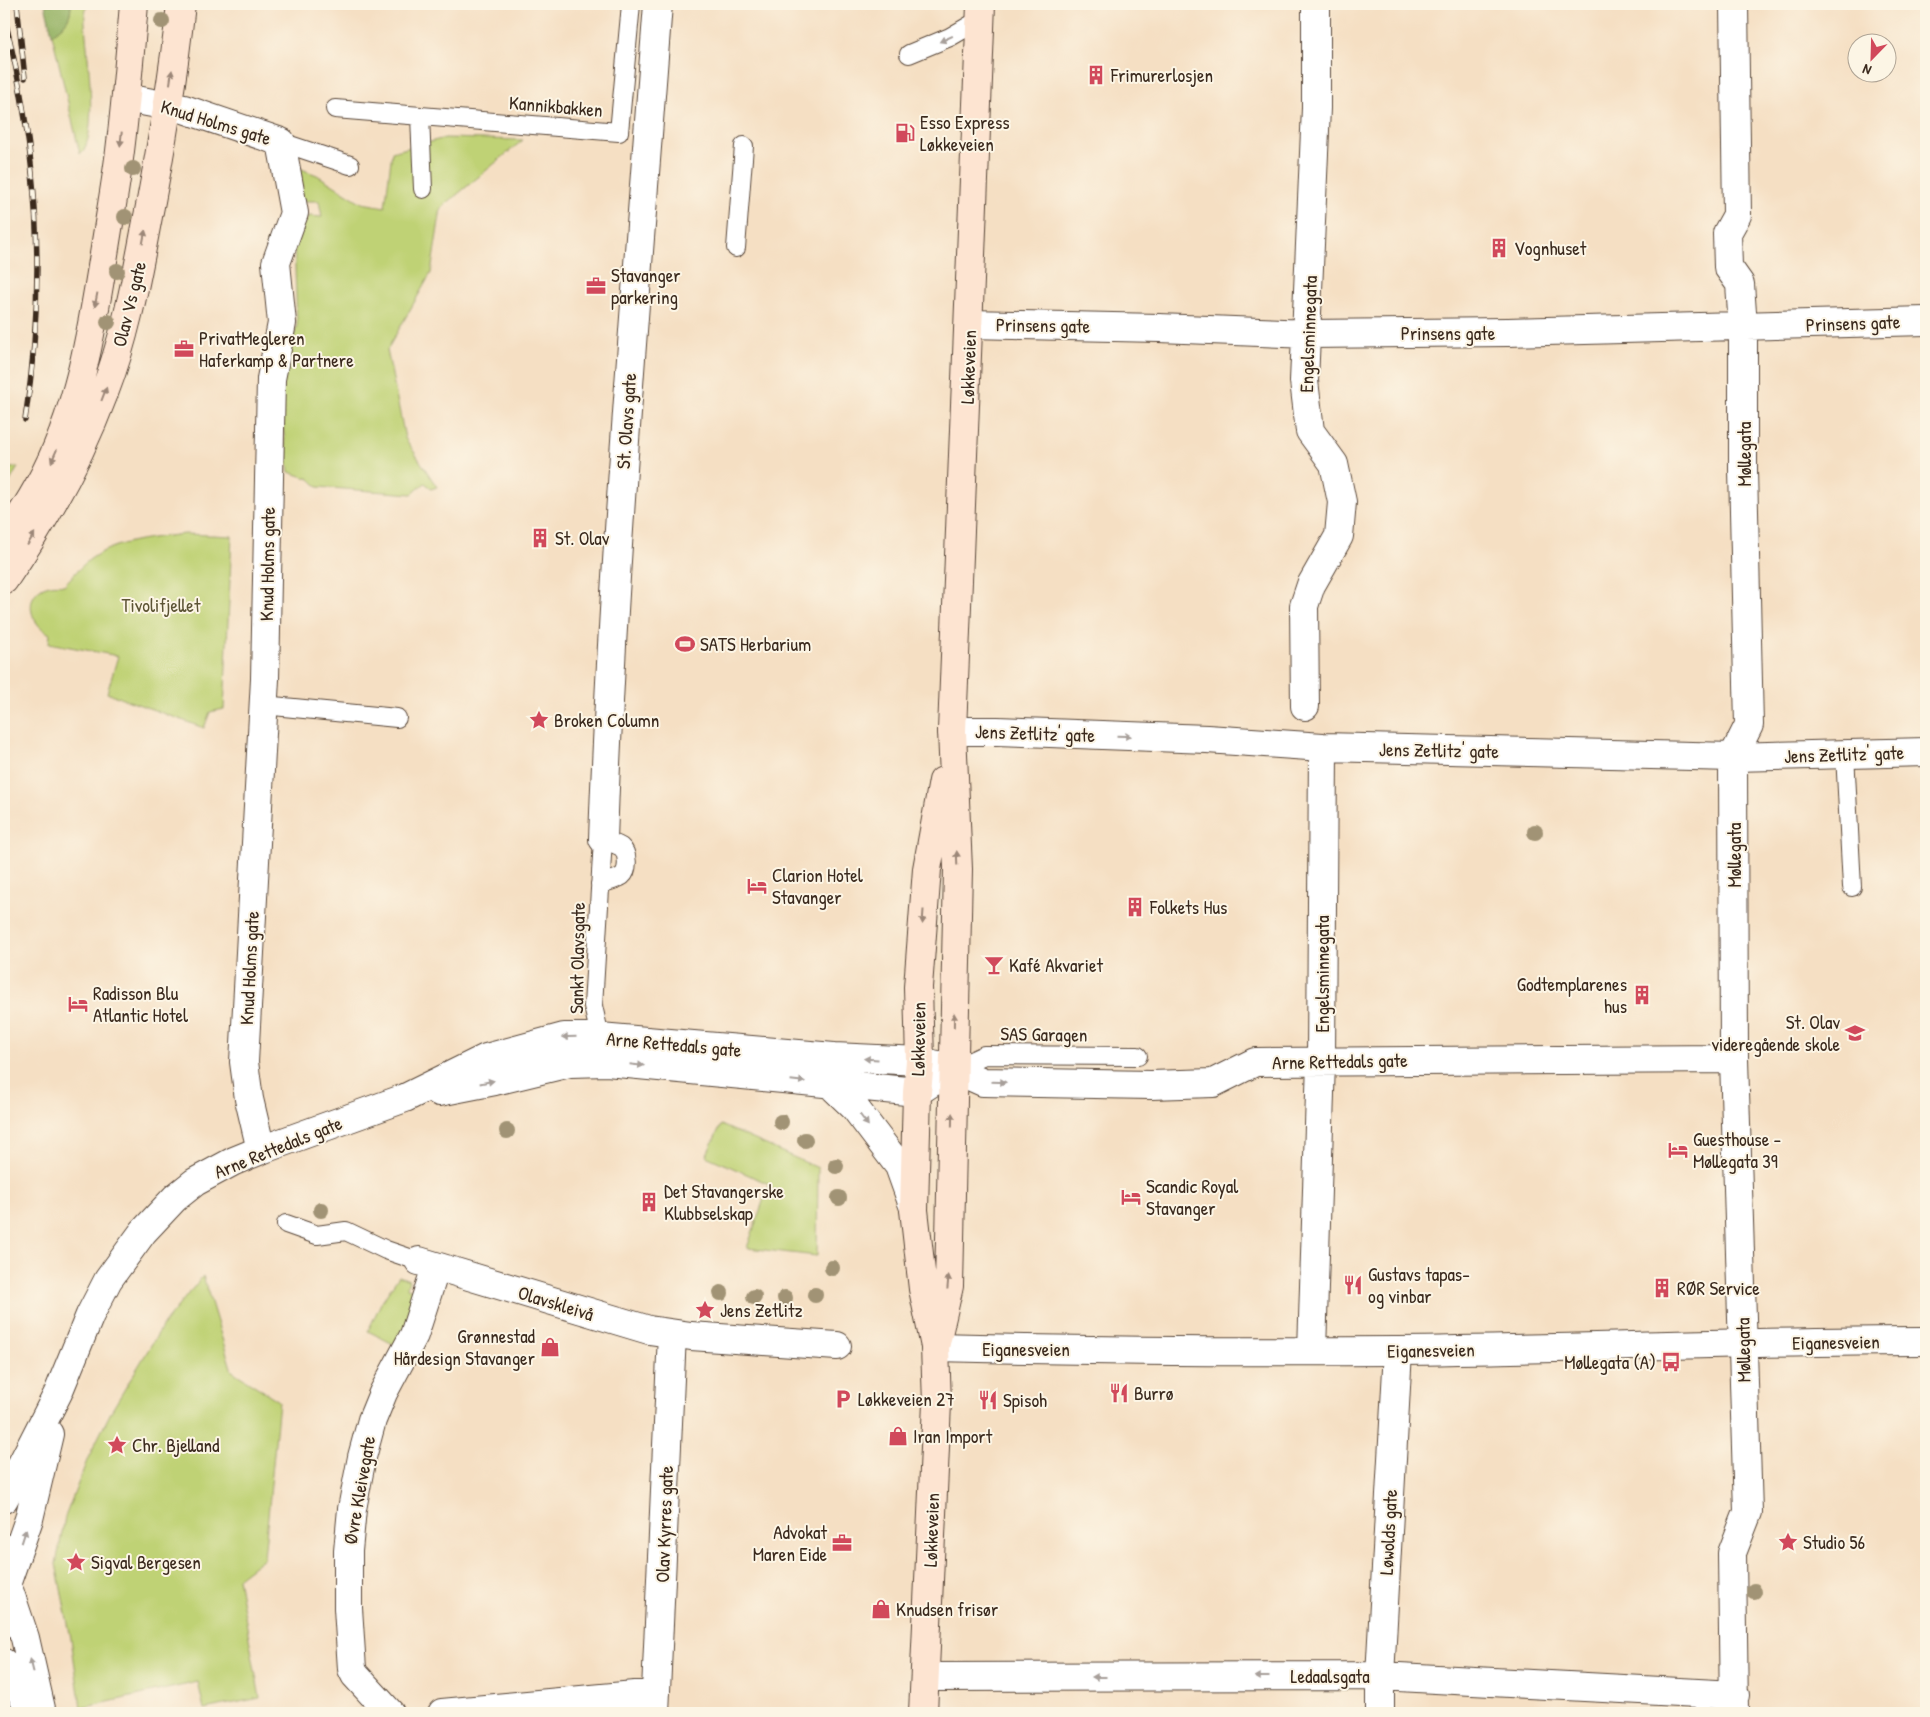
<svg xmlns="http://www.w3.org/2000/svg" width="1930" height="1717" viewBox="0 0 1930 1717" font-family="'Patrick Hand',sans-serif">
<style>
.green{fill:#bfd275;stroke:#7d7e4a}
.forest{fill:#97b466;stroke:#696f42}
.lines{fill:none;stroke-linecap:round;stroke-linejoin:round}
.service-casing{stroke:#574537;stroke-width:20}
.pedestrian-casing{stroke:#574537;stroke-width:30}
.minor-casing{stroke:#574537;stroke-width:30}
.tertiary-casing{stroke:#574537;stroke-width:30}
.secondary-casing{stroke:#574537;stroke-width:30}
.service{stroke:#fff;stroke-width:18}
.pedestrian{stroke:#fff;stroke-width:28}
.minor{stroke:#fff;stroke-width:28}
.tertiary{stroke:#fff;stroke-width:28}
.secondary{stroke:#fde4d1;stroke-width:28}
.rail-casing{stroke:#3b2a1e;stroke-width:5.5}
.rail{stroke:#fcf5e5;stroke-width:4;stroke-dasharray:11;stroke-linecap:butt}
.tree{fill:#a19374}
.oneway{fill:#a79f9a}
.oneway2{fill:#9c8778}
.labels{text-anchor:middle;stroke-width:4;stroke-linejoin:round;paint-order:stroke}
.poi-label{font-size:19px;fill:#3b2a1e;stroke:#fcf5e5;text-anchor:start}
.street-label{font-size:19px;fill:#3b2a1e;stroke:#fcf5e5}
.park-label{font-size:19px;fill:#5c5434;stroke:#fcf5e5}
</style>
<rect width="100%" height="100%" fill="#fcf5e5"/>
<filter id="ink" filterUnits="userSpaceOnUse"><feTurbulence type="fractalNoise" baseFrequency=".02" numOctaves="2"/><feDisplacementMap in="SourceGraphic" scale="10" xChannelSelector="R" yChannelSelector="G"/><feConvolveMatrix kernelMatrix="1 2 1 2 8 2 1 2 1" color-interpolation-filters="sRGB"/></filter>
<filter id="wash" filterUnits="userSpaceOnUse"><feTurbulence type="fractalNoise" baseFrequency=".0096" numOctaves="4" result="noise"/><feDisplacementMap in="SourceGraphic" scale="20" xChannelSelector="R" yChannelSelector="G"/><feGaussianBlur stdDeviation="1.12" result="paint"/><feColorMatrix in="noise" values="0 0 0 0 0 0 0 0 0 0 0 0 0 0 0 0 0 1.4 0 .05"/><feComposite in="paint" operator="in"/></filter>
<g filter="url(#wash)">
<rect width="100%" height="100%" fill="#f5dfc3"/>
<path class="green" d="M71 4H87C86 10 84 17 85 23 86 47 100 140 80 154L52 34C64 26 71 19 71 4Z
M445 138 523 140 441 208 431 273 387 350 405 438 437 487 431 489 425 483 412 494 318 487 310 479 289 472 278 388 297 325 294 238 309 216 322 217 319 201H302L288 195 268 156 317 175 362 203 385 207 392 152Z
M18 467 4 492V469Z
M185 534 232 536 224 709 210 712 204 728 107 693 118 656 49 643 50 634C20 618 27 579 64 585 72 577 80 567 89 560 116 540 153 538 185 534Z
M721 1125 818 1168 817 1256 747 1248 769 1184 706 1156Z
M203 1276 232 1371 279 1401 264 1558 238 1578 260 1698 204 1709 198 1682 81 1708 71 1639 56 1564 65 1517 88 1458 112 1410 165 1322Z
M399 1276 409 1280 407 1288 417 1291 415 1316 395 1345 368 1331 381 1303Z"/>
<path class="forest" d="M45 4H71C71 19 64 26 52 34Z"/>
</g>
<g filter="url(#ink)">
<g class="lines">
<defs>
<path id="service" d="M909 54 950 37 981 19
M335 109 619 132 631 4
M420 116 423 189
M281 142 350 165
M736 248 744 146
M263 705 397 718
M1845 754 1852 887
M600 884C606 882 616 880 622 876 629 870 628 853 621 847 616 844 608 842 603 839L593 1006 602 1045
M954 1069 984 1055 1138 1056
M286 1224 317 1235 346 1231 386 1250 418 1261"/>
<path id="pedestrian" d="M603 839C613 560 637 282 658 4"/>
<path id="minor" d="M1734 4 1737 215 1727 233 1728 267 1740 284 1743 327V469L1749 725 1733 757 1734 1059 1748 1512 1732 1553 1734 1713
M126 98 184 109 281 142 294 213 276 263 282 323 271 379 265 679 244 1062 249 1099 261 1150
M969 324 1159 328 1308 334 1508 332 1926 321
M1305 706 1304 606 1311 585 1339 536 1342 502 1334 464 1310 431 1304 381 1316 108V4
M952 731H997L1207 739 1323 747 1733 757 1926 752
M954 1069 983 1082 1151 1085 1213 1083 1255 1062 1734 1059
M419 1261 649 1330 691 1336 837 1346
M1312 1351 1321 1061 1323 747
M925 1677 1380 1676 1735 1695
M390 1713 355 1675 352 1669 348 1608V1551L352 1509 362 1457 372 1420 383 1393 414 1335 436 1267
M442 1713 656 1693
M655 1713 672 1334
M1380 1713V1676L1398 1351"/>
<path id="tertiary" d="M831 1085 855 1108 899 1166 914 1208
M439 1092 495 1081 570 1063 607 1062 917 1092 937 1079
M935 1347C1089 1351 1244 1352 1398 1351 1574 1349 1750 1341 1926 1341
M4 1499 58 1393 90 1315 108 1280 143 1232 175 1198 195 1182 234 1161 261 1150 405 1098 486 1058 564 1037H600L834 1057 920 1061 954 1069
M7 1582 29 1519 49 1434
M10 1593 25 1638 42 1713
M4 1663 16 1682 31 1713"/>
<path id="secondary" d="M4 537C17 523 28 505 38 487 79 413 92 331 105 248 110 216 116 183 120 151 126 102 130 53 134 4
M4 580C44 522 79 460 104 393 124 342 135 286 145 232 160 156 173 80 181 4
M935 1347 949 1286 958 869 952 731 981 4
M923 1713 937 1403 935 1347 923 1289 914 1210 917 1092 920 1061 918 987 927 869 943 781"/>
</defs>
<use href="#service" class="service-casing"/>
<use href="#pedestrian" class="pedestrian-casing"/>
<use href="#minor" class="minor-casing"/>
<use href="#tertiary" class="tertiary-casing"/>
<use href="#secondary" class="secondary-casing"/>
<use href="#service" class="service"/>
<use href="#pedestrian" class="pedestrian"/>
<use href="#minor" class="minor"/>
<use href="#tertiary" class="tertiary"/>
<use href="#secondary" class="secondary"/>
<defs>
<path id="rail" d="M17 4 25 78
M4 16C38 152 47 280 25 420"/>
</defs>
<use href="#rail" class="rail-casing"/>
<use href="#rail" class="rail"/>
</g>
<g class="tree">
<circle cx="162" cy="21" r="8"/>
<circle cx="133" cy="169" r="8"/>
<circle cx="125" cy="217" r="8"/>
<circle cx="117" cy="271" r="8"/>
<circle cx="108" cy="322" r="8"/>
<circle cx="1535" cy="832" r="8"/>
<circle cx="781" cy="1122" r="8"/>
<circle cx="507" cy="1131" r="8"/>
<circle cx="805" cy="1140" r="8"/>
<circle cx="836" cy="1166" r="8"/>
<circle cx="839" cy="1198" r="8"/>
<circle cx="321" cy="1210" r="8"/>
<circle cx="832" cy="1268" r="8"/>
<circle cx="721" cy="1293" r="8"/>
<circle cx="815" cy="1295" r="8"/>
<circle cx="754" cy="1297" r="8"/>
<circle cx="785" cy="1298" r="8"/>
<circle cx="1754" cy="1591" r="8"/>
</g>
<defs><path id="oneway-solid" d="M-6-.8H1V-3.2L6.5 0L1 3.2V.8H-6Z" transform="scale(1.25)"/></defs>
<g class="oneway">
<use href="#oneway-solid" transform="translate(946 39) rotate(156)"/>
<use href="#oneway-solid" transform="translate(1124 736) rotate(2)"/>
<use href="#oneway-solid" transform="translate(569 1037) rotate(178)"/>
<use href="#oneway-solid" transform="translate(871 1059) rotate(-177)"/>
<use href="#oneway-solid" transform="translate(637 1065) rotate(6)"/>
<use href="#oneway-solid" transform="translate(798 1081) rotate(6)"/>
<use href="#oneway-solid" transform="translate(487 1082) rotate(-11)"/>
<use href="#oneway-solid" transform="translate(999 1082) rotate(1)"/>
<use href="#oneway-solid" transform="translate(864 1120) rotate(53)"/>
<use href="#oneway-solid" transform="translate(24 1536) rotate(-72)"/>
<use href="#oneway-solid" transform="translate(32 1666) rotate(-104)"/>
<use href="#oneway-solid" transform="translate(1099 1677) rotate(-180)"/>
<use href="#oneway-solid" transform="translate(1262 1677) rotate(180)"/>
</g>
<g class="oneway2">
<use href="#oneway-solid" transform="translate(171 77) rotate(-82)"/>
<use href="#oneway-solid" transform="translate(121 139) rotate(96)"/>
<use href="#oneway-solid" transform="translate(144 237) rotate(-79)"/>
<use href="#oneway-solid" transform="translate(96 300) rotate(101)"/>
<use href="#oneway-solid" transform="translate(104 394) rotate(-69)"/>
<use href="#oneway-solid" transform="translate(54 456) rotate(114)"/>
<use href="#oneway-solid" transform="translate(31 539) rotate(-59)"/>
<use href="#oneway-solid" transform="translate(957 858) rotate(-92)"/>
<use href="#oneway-solid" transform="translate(923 917) rotate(94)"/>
<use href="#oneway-solid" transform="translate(954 1020) rotate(-89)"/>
<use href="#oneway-solid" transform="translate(952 1120) rotate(-89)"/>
<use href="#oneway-solid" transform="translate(948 1282) rotate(-85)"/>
</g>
</g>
<defs>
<symbol id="building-bare" viewBox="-9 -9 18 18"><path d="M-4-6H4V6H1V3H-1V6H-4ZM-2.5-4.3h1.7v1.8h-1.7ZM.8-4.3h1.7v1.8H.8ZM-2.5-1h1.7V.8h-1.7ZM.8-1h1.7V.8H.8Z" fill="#d1495b" stroke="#fcf5e5" stroke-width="2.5" paint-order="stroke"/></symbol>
<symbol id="fuel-bare" viewBox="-9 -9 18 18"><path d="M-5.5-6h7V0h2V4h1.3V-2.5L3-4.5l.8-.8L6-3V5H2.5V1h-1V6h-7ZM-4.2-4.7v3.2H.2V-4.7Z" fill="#d1495b" stroke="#fcf5e5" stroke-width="2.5" paint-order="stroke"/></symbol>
<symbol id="office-bare" viewBox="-9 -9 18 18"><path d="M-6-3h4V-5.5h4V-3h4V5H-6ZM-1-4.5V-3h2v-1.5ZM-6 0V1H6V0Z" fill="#d1495b" stroke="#fcf5e5" stroke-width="2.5" paint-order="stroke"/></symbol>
<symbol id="stadium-bare" viewBox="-9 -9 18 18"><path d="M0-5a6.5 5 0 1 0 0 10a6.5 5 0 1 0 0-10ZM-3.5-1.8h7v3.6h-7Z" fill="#d1495b" stroke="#fcf5e5" stroke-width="2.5" paint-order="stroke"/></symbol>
<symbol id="sight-bare" viewBox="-9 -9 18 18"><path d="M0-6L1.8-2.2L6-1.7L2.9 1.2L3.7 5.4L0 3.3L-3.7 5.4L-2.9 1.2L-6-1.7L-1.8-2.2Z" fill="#d1495b" stroke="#fcf5e5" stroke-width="2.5" paint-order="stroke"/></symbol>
<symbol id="hotel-bare" viewBox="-9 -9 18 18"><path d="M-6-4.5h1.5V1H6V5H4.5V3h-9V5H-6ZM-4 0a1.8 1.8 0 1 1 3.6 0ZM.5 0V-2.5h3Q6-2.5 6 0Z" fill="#d1495b" stroke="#fcf5e5" stroke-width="2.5" paint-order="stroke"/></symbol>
<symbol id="bar-bare" viewBox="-9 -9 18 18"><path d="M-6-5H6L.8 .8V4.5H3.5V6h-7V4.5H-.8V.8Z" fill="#d1495b" stroke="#fcf5e5" stroke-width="2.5" paint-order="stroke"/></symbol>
<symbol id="school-bare" viewBox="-9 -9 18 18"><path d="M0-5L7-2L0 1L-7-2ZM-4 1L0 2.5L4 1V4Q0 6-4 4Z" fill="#d1495b" stroke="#fcf5e5" stroke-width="2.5" paint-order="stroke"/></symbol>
<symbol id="restaurant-bare" viewBox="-9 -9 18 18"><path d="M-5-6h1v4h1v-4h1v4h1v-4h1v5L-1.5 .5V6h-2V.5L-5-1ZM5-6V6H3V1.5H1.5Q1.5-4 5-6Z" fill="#d1495b" stroke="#fcf5e5" stroke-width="2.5" paint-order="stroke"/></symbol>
<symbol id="shop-bare" viewBox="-9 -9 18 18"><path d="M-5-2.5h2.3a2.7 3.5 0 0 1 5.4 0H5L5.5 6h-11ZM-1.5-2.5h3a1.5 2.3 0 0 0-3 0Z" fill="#d1495b" stroke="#fcf5e5" stroke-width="2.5" paint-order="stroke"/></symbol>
<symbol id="bus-bare" viewBox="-9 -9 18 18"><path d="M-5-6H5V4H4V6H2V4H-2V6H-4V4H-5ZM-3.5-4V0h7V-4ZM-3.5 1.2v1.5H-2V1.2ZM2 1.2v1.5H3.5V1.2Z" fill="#d1495b" stroke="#fcf5e5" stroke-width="2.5" paint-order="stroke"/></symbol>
<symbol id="parking-bare" viewBox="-9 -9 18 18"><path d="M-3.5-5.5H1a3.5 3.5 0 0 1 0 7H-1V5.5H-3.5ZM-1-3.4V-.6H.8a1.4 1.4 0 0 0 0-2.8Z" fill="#d1495b" stroke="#fcf5e5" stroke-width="2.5" paint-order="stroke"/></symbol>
</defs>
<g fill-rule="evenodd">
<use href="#building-bare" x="1082" y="61" width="28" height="28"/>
<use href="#fuel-bare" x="891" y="119" width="28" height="28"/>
<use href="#building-bare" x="1485" y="234" width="28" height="28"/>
<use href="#office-bare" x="582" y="272" width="28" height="28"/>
<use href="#office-bare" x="170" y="335" width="28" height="28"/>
<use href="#building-bare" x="526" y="524" width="28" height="28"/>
<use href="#stadium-bare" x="671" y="630" width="28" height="28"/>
<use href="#sight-bare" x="525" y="706" width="28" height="28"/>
<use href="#hotel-bare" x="743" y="872" width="28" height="28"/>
<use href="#building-bare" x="1121" y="893" width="28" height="28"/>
<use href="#bar-bare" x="980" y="951" width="28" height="28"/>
<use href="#building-bare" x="1628" y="981" width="28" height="28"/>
<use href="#hotel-bare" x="64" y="990" width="28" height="28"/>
<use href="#school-bare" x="1841" y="1019" width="28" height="28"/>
<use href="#hotel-bare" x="1664" y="1136" width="28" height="28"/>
<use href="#hotel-bare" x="1117" y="1183" width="28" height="28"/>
<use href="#building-bare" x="635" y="1188" width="28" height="28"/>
<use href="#restaurant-bare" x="1339" y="1271" width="28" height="28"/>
<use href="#building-bare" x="1648" y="1274" width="28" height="28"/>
<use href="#sight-bare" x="691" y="1296" width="28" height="28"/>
<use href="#shop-bare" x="536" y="1333" width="28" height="28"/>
<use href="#bus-bare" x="1657" y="1348" width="28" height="28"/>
<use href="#restaurant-bare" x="1105" y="1379" width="28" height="28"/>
<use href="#parking-bare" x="829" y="1385" width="28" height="28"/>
<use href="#restaurant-bare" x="974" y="1386" width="28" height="28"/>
<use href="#shop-bare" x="884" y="1422" width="28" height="28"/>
<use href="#sight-bare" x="103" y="1431" width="28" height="28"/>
<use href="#sight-bare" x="1774" y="1528" width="28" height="28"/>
<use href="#office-bare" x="828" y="1529" width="28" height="28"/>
<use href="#sight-bare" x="62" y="1548" width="28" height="28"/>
<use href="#shop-bare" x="867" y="1595" width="28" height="28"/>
</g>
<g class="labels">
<g class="poi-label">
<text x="1111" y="82">Frimurerlosjen</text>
<text x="920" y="129">Esso Express<tspan x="920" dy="22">Løkkeveien</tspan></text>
<text x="1514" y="255">Vognhuset</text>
<text x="611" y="282">Stavanger<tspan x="611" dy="22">parkering</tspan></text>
<text x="199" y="345">PrivatMegleren<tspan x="199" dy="22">Haferkamp &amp; Partnere</tspan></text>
<text x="555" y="545">St. Olav</text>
<text x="700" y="651">SATS Herbarium</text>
<text x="554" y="727">Broken Column</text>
<text x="772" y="882">Clarion Hotel<tspan x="772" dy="22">Stavanger</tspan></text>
<text x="1150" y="914">Folkets Hus</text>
<text x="1009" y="972">Kafé Akvariet</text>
<text x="1627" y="991" text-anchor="end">Godtemplarenes<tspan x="1627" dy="22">hus</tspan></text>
<text x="93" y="1000">Radisson Blu<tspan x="93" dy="22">Atlantic Hotel</tspan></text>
<text x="1840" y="1029" text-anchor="end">St. Olav<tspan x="1840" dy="22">videregående skole</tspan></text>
<text x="1693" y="1146">Guesthouse -<tspan x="1693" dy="22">Møllegata 39</tspan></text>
<text x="1146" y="1193">Scandic Royal<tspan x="1146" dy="22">Stavanger</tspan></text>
<text x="664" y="1198">Det Stavangerske<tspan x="664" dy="22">Klubbselskap</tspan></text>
<text x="1368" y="1281">Gustavs tapas-<tspan x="1368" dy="22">og vinbar</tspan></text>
<text x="1677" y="1295">RØR Service</text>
<text x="720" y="1317">Jens Zetlitz</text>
<text x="535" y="1343" text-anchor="end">Grønnestad<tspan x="535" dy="22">Hårdesign Stavanger</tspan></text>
<text x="1656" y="1369" text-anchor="end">Møllegata (A)</text>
<text x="1134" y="1400">Burrø</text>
<text x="858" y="1406">Løkkeveien 27</text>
<text x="1003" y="1407">Spisoh</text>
<text x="913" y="1443">Iran Import</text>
<text x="132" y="1452">Chr. Bjelland</text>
<text x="827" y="1539" text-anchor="end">Advokat<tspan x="827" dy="22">Maren Eide</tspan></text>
<text x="1803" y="1549">Studio 56</text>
<text x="91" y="1569">Sigval Bergesen</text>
<text x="896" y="1616">Knudsen frisør</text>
</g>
<g class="street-label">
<text transform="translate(556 106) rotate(5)" y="7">Kannikbakken</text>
<text transform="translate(216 122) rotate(17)" y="7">Knud Holms gate</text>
<text transform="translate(129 304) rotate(-76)" y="7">Olav Vs gate</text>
<text transform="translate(1853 323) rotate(-2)" y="7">Prinsens gate</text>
<text transform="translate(1043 325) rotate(1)" y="7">Prinsens gate</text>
<text x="1448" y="340">Prinsens gate</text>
<text transform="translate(1308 334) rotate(-88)" y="7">Engelsminnegata</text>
<text transform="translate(968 367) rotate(-88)" y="7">Løkkeveien</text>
<text transform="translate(626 421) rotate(-86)" y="7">St. Olavs gate</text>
<text transform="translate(1744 454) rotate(-90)" y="7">Møllegata</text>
<text transform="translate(267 564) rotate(-89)" y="7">Knud Holms gate</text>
<text transform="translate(1035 733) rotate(2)" y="7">Jens Zetlitz' gate</text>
<text transform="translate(1439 750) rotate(1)" y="7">Jens Zetlitz' gate</text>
<text transform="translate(1844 754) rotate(-2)" y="7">Jens Zetlitz' gate</text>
<text transform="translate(1734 855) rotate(-90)" y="7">Møllegata</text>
<text transform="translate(577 958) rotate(-89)" y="7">Sankt Olavsgate</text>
<text transform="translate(249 968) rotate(-87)" y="7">Knud Holms gate</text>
<text transform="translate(1322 974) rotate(-90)" y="7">Engelsminnegata</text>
<text transform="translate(1044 1034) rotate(1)" y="7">SAS Garagen</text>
<text transform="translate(918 1039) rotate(-89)" y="7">Løkkeveien</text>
<text transform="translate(674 1044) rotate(5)" y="7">Arne Rettedals gate</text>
<text transform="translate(1340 1061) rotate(-1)" y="7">Arne Rettedals gate</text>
<text transform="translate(278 1147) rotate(-22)" y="7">Arne Rettedals gate</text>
<text transform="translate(556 1303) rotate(17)" y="7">Olavskleivå</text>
<text transform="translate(1836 1342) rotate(-1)" y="7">Eiganesveien</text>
<text x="1026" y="1356">Eiganesveien</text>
<text transform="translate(1431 1350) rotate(-1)" y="7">Eiganesveien</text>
<text transform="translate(1743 1350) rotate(-91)" y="7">Møllegata</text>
<text transform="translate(359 1490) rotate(-80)" y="7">Øvre Kleivegate</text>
<text transform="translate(664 1524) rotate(-88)" y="7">Olav Kyrres gate</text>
<text transform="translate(931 1530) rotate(-88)" y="7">Løkkeveien</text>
<text transform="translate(1388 1532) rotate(-87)" y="7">Løwolds gate</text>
<text x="1330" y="1683">Ledaalsgata</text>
</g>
<g class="park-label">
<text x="161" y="612">Tivolifjellet</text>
</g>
</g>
<rect width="1930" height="1717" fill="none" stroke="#fcf5e5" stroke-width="20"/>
<g transform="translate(1872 58) rotate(203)"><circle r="24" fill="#fcf5e5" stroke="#afa495"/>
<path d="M0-4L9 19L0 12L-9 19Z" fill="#d1495b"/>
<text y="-8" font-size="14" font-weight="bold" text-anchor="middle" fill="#3b2a1e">N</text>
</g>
</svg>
